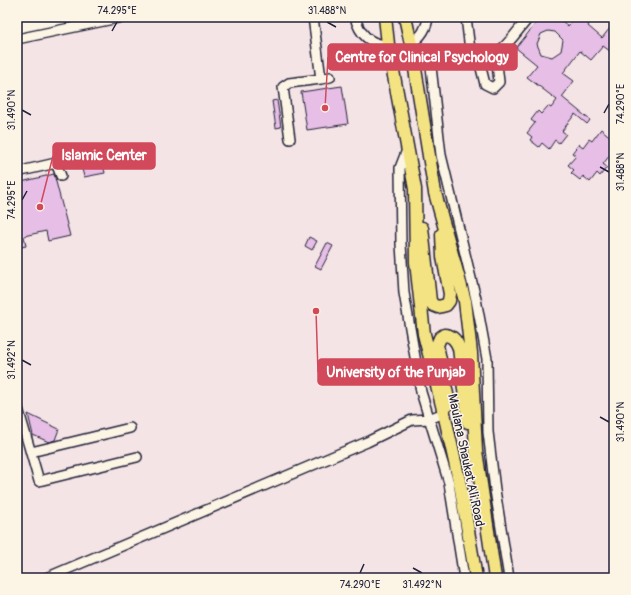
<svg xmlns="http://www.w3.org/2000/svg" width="631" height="595" viewBox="0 0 631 595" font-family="Pangolin,sans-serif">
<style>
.built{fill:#f5e4e5}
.building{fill:#e6bee6;stroke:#22223b;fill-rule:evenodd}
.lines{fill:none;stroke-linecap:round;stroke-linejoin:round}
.minor-casing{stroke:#22223b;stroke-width:12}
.major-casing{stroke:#22223b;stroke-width:15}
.minor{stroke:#fcf5e5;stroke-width:9}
.major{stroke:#f4e382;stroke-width:12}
.ticks{fill:none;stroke:#22223b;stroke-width:1.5}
.labels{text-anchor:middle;stroke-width:3;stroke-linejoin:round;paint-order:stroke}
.street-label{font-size:13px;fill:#22223b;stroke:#fcf5e5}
.leader{fill:none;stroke:#d1495b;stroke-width:1.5}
.callout-dot{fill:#d1495b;stroke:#fcf5e5;stroke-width:1.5}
.callout{fill:#d1495b;stroke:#d1495b;stroke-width:1.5}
.callout-label{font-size:14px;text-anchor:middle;font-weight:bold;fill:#fff}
.neatline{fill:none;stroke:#22223b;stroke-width:1.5}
.ticks-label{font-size:10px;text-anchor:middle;fill:#22223b}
</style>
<rect width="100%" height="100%" fill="#fcf5e5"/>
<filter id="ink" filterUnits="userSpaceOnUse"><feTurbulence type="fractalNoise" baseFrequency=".025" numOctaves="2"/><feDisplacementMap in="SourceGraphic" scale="8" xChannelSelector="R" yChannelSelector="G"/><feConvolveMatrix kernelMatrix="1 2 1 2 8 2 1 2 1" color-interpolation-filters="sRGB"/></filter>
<g filter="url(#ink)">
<path class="built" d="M138 17H614V578H17V45Z"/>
<path class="building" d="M541 17H557L568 26 576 17H580L589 24 588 26 602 38 614 23V54L603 46 591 60 580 51 563 73 574 81 562 97 590 120 587 124 575 114 562 131 566 134 559 143 555 140 549 149 542 143 539 147 530 140 532 137 527 133 535 123 531 120 538 111 541 114 548 106 551 108 557 100 527 77 537 65 516 48ZM548 31 555 32 563 40 561 51 552 57 541 54 537 44 541 34Z
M342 86 348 124 307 130 301 92Z
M277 100 281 127 276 128 272 101Z
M601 129 614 140V150L603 164 607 167 600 176 597 173 590 182 583 176 580 180 571 173 574 170 568 165 576 156 572 153 579 144 583 147 589 139 592 141Z
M95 162 96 166 103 164 105 173 84 177 82 169 90 167 89 163Z
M54 174 70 236 48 241 46 231 24 236 26 246 17 248V183Z
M309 237 317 241 312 250 305 246Z
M327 243 333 246 321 269 315 266Z
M28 414 59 429 55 440 49 442 33 435Z"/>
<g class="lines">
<defs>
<path id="minor" d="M313 17 321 79 330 77
M355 17C359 33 370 46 388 44
M466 17 470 50C490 74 513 36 525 22
M518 17 525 22 529 17
M17 39 123 17
M411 44C421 37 427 29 428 17
M412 50 426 53 430 58 441 155 476 299 487 359 488 432 495 490 509 578
M478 56 485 84 493 88 499 82 496 55
M290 139 283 87 289 83 321 79
M407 150 400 168 401 244 404 293 421 392 449 483 464 578
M17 172 56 163 61 176
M17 405 39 481 137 457
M31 452 130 428
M46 578 367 442 412 420 429 419 444 413"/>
<path id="major" d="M385 17 388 44 415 189 416 262 424 334 444 413 461 489 476 578
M405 17 411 44 435 193 465 301 471 353 476 451 495 578
M422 228 430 301 433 305 438 307 446 305 449 301 450 294 443 257 442 234
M449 404 437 345 440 338 444 335C452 335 456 340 459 348L468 422"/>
</defs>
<use href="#minor" class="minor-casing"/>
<use href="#major" class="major-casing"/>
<use href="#minor" class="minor"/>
<use href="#major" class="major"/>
</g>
</g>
<path class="ticks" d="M327 22 336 27M112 31 117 22M22 110 31 115M604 113 609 104M600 167 609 172M22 200 27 191M22 360 31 365M600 417 609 422M413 568 422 573M360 573 364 564"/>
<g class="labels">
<g class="street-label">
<text transform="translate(467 460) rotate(78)" y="5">Maulana Shaukat Ali Road</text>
</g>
</g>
<path class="leader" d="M325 108L328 57M40 207L53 156M316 311L318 372"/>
<g class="callout-dot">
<circle cx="325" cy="108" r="4"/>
<circle cx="40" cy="207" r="4"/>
<circle cx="316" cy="311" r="4"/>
</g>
<g class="callout">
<rect x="328" y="44" width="189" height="26" rx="4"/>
<rect x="53" y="143" width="102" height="26" rx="4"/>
<rect x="318" y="359" width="156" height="26" rx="4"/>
</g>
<g class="callout-label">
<text x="422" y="62">Centre for Clinical Psychology</text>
<text x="104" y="160">Islamic Center</text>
<text x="396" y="377">University of the Punjab</text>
</g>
<rect width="631" height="595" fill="none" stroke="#fcf5e5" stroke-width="44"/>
<rect x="22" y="22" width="587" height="551" class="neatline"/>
<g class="ticks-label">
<text x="117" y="14">74.295°E</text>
<text x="327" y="14">31.488°N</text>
<text transform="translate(620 104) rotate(-90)" y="4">74.290°E</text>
<text transform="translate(11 110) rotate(-90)" y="4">31.490°N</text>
<text transform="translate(620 172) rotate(-90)" y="4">31.488°N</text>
<text transform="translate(11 200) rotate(-90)" y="4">74.295°E</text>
<text transform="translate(11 360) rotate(-90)" y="4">31.492°N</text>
<text transform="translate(620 422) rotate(-90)" y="4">31.490°N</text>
<text x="360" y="588">74.290°E</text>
<text x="422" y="588">31.492°N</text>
</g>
</svg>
